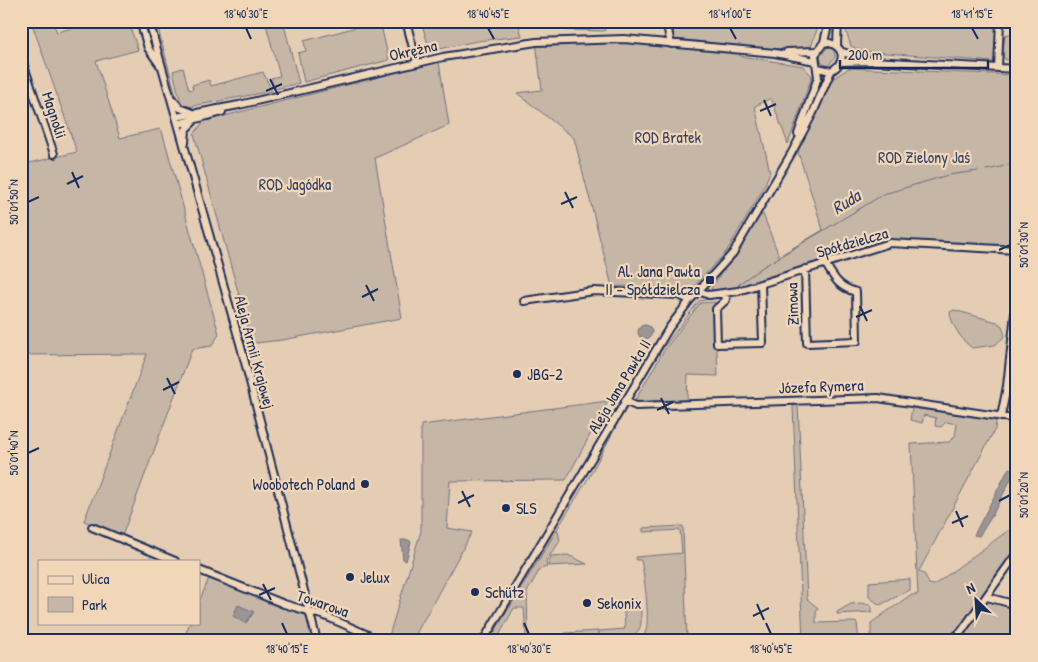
<svg xmlns="http://www.w3.org/2000/svg" width="1038" height="662" viewBox="0 0 1038 662" font-family="'Patrick Hand',sans-serif">
<style>
.green{fill:#c6b6a6;stroke:#707282}
.water{fill:#9d9594;stroke:#696c7e}
.lines{fill:none;stroke-linecap:round;stroke-linejoin:round}
.stream{stroke:#696c7e;stroke-width:1}
.minor-casing{stroke:#1b2f5e;stroke-width:10}
.minor{stroke:#f1d7b8;stroke-width:6}
.ticks{fill:none;stroke:#1b2f5e;stroke-width:2}
.poi-dot{fill:#1b2f5e;stroke:#f1d7b8;stroke-width:2}
.labels{text-anchor:middle;stroke-width:4.5;stroke-linejoin:round;paint-order:stroke}
.street-label{font-size:16px;fill:#1b2f5e;stroke:#f1d7b8}
.park-label{font-size:16px;fill:#354369;stroke:#f1d7b8}
.poi-label{font-size:16px;fill:#1b2f5e;stroke:#f1d7b8;text-anchor:start}
.water-label{font-size:18px;font-style:italic;fill:#354369;stroke:#f1d7b8}
.neatline{fill:none;stroke:#1b2f5e;stroke-width:2}
.ticks-label{font-size:12px;text-anchor:middle;fill:#1b2f5e}
</style>
<rect width="100%" height="100%" fill="#e4cdb3"/>
<filter id="ink" filterUnits="userSpaceOnUse"><feTurbulence type="fractalNoise" baseFrequency=".02" numOctaves="2"/><feDisplacementMap in="SourceGraphic" scale="10" xChannelSelector="R" yChannelSelector="G"/><feConvolveMatrix kernelMatrix="1 2 1 2 8 2 1 2 1" color-interpolation-filters="sRGB"/></filter>
<g filter="url(#ink)">
<path class="green" d="M31 21H52L57 32 88 24 87 21H128L138 50 96 61 120 138 160 129 162 131 219 334 212 346 192 349 122 536 84 521 147 354 21 355V165L77 152Z
M152 21H156L178 103 173 95Z
M265 21H283L299 83 275 89 271 78 280 76Z
M380 21 389 60 304 82 298 53 306 51 304 41Z
M421 21H518L522 36 477 41 430 51Z
M630 21 604 26 605 31 566 30 564 22Z
M672 21H820L811 47 773 49 674 39Z
M848 21H998L994 62 862 51 851 46 846 31Z
M1017 32V60H1006L1002 55 1005 35Z
M624 39 739 49 740 56 803 66 812 76 788 144 771 98 755 106 770 172 762 191 726 252 692 288 612 286 574 138 517 93 542 90 536 42Z
M828 47 834 50 835 57 827 67 821 62 820 56Z
M439 62 449 125 375 158 402 318 282 340 256 343 251 338 194 134 204 121Z
M183 68 189 90 193 89 192 85 209 80 211 86 263 72 272 91 188 107 181 104 173 71Z
M849 68 1017 75V255L899 240 834 257 738 289 717 291 711 289 755 220 763 214 779 256 823 230 798 152 831 80Z
M715 302 718 376 688 375 687 400 634 402 663 352 700 303Z
M954 310 997 322 1002 326 1005 336 995 345 972 348C963 342 950 323 950 312Z
M608 401 566 480 450 481 447 528 472 532 412 641 388 639 421 531V425Z
M798 405 807 599 818 608 816 611V623L854 622 857 623 859 641H803L793 406Z
M912 408 993 419 996 422 995 429 919 571 925 575 929 584 934 585 1017 524V553L1003 579 950 636 871 641V623L909 596 918 594 911 444 949 442 955 436 957 424 946 422 941 427 935 426 936 418 924 415 922 423 910 420Z
M683 526 687 641H636C640 639 645 636 646 630 650 618 644 574 641 560H636V557L682 553 680 530 643 532V528Z
M555 528 558 531 560 541 546 561 547 567 540 569 527 592 528 638 525 641H516L525 639 526 636 524 608H514L496 641H488Z
M568 555 587 564 548 566 551 556Z
M209 578 308 616 314 641H182L190 623H199V602Z
M910 579V590L880 605 869 597V582Z
M630 598 636 600C641 605 641 611 641 618 643 642 617 637 599 638V631L625 629 624 611 631 609Z
M988 601 1017 609V641H954Z
M861 603 871 605 872 612 837 614V612L851 604Z
M598 631V638L566 641 565 633Z"/>
<path class="water" d="M638 332a7 7 0 1 1 14 0a7 7 0 1 1-14 0Z
M1009 468 1015 471 992 516 979 536 974 535Z
M401 540H409L411 542 406 561 403 559Z
M238 605 254 612 246 623 233 616Z"/>
<g class="lines">
<path class="stream" d="M986 170 1001 167 1017 161
M739 287V284L761 268 884 194 948 175 978 171
M729 296 738 294
M631 399 661 351 699 301 721 297
M489 641 589 477 627 406"/>
<defs>
<path id="minor" d="M140 21 148 48 160 65
M149 21 241 347 317 641
M406 21 417 63
M666 21 671 44
M824 42 829 21
M837 45 838 21
M787 52 816 51
M842 52 867 59
M21 57 54 154
M841 62 873 61 1017 69
M818 68 831 71C848 61 844 44 824 42
M998 68 1000 21
M173 100 180 108 193 113
M176 117 239 105 443 57 536 42 624 39 775 53 815 61
M178 124 222 112
M798 134 818 77 815 55 824 42
M185 143 186 129 194 121
M805 269 807 343 857 341 856 292C838 287 834 278 825 263
M699 291 709 295 738 291 890 243 1017 250
M725 293 726 300 716 309 717 344 763 343 761 284
M524 301 594 291 678 295 690 300
M625 401 636 406 878 398 1017 419
M1001 417 1007 386 1017 295
M92 527 175 561
M199 570 284 604 325 616 382 641
M987 597 1017 605
M483 641 669 328 690 300 733 253 791 154 813 113 831 71
M942 641 952 639 961 632 1017 553"/>
</defs>
<use href="#minor" class="minor-casing"/>
<use href="#minor" class="minor"/>
</g>
</g>
<path class="ticks" d="M246 28 251 39M488 28 494 39M730 28 736 39M972 28 978 39M270 79 278 95M266 91 282 84M764 100 771 116M760 111 776 104M72 172 79 188M67 184 83 176M565 192 573 208M28 202 39 197M561 204 577 197M999 250 1010 245M366 285 374 301M362 297 378 289M860 306 867 321M856 317 872 310M167 378 175 394M163 390 179 382M661 398 669 414M657 410 673 402M28 453 39 448M462 491 470 507M999 501 1010 495M458 503 474 495M956 511 963 527M952 523 968 516M263 584 271 600M259 595 275 588M757 604 764 620M753 616 769 608M282 623 287 634M524 623 529 634M766 623 771 634"/>
<g class="poi-dot">
<rect x="705" y="275" width="10" height="10" rx="2.5"/>
<circle cx="517" cy="374" r="5"/>
<circle cx="365" cy="484" r="5"/>
<circle cx="506" cy="508" r="5"/>
<circle cx="350" cy="577" r="5"/>
<circle cx="475" cy="592" r="5"/>
<circle cx="587" cy="603" r="5"/>
</g>
<g class="labels">
<g class="street-label">
<text transform="translate(413 50) rotate(-13)" y="6">Okrężna</text>
<text transform="translate(55 115) rotate(72)" y="6">Magnolii</text>
<text transform="translate(852 242) rotate(-16)" y="6">Spółdzielcza</text>
<text transform="translate(792 304) rotate(-92)" y="6">Zimowa</text>
<text transform="translate(255 352) rotate(75)" y="6">Aleja Armii Krajowej</text>
<text transform="translate(619 386) rotate(-59)" y="6">Aleja Jana Pawła II</text>
<text transform="translate(821 386) rotate(-2)" y="6">Józefa Rymera</text>
<text transform="translate(323 603) rotate(19)" y="6">Towarowa</text>
</g>
<g class="park-label">
<text x="668" y="143">ROD Bratek</text>
<text x="924" y="163">ROD Zielony Jaś</text>
<text x="295" y="190">ROD Jagódka</text>
</g>
<g class="poi-label">
<text x="700" y="277" text-anchor="end">Al. Jana Pawła<tspan x="700" dy="18">II - Spółdzielcza</tspan></text>
<text x="527" y="380">JBG-2</text>
<text x="355" y="490" text-anchor="end">Woobotech Poland</text>
<text x="516" y="514">SLS</text>
<text x="360" y="583">Jelux</text>
<text x="485" y="598">Schütz</text>
<text x="597" y="609">Sekonix</text>
</g>
<g class="water-label">
<text transform="translate(846 202) rotate(-32)" y="6">Ruda</text>
</g>
</g>
<rect width="1038" height="662" fill="none" stroke="#f1d7b8" stroke-width="55"/>
<rect x="38" y="560" width="162" height="65" fill="#f1d7b8" stroke="#9b9494"/>
<rect x="48" y="576" width="25" height="8" fill="#f1d7b8" stroke="#9b9494"/>
<text x="82" y="584" font-size="15" fill="#1b2f5e">Ulica</text>
<rect x="48" y="597" width="25" height="15" fill="#c6b6a6" stroke="#9b9494"/>
<text x="82" y="610" font-size="15" fill="#1b2f5e">Park</text>
<g transform="translate(976 600) rotate(335)" stroke="#f1d7b8" stroke-width="4" paint-order="stroke">
<path d="M0-4L9 19L0 12L-9 19Z" fill="#1b2f5e"/>
<text y="-8" font-size="14" font-weight="bold" text-anchor="middle" fill="#1b2f5e">N</text>
</g>
<path d="M840 60v8h148v-8" fill="none" stroke="#1b2f5e" stroke-width="2.5"/>
<text x="848" y="60" font-size="15" fill="#1b2f5e" stroke="#f1d7b8" stroke-width="4" paint-order="stroke">200 m</text>
<rect x="28" y="28" width="982" height="606" class="neatline"/>
<g class="ticks-label">
<text x="246" y="18">18°40'30"E</text>
<text x="488" y="18">18°40'45"E</text>
<text x="730" y="18">18°41'00"E</text>
<text x="972" y="18">18°41'15"E</text>
<text transform="translate(14 202) rotate(-90)" y="4">50°01'50"N</text>
<text transform="translate(1024 245) rotate(-90)" y="4">50°01'30"N</text>
<text transform="translate(14 453) rotate(-90)" y="4">50°01'40"N</text>
<text transform="translate(1024 495) rotate(-90)" y="4">50°01'20"N</text>
<text x="287" y="653">18°40'15"E</text>
<text x="529" y="653">18°40'30"E</text>
<text x="771" y="653">18°40'45"E</text>
</g>
</svg>
